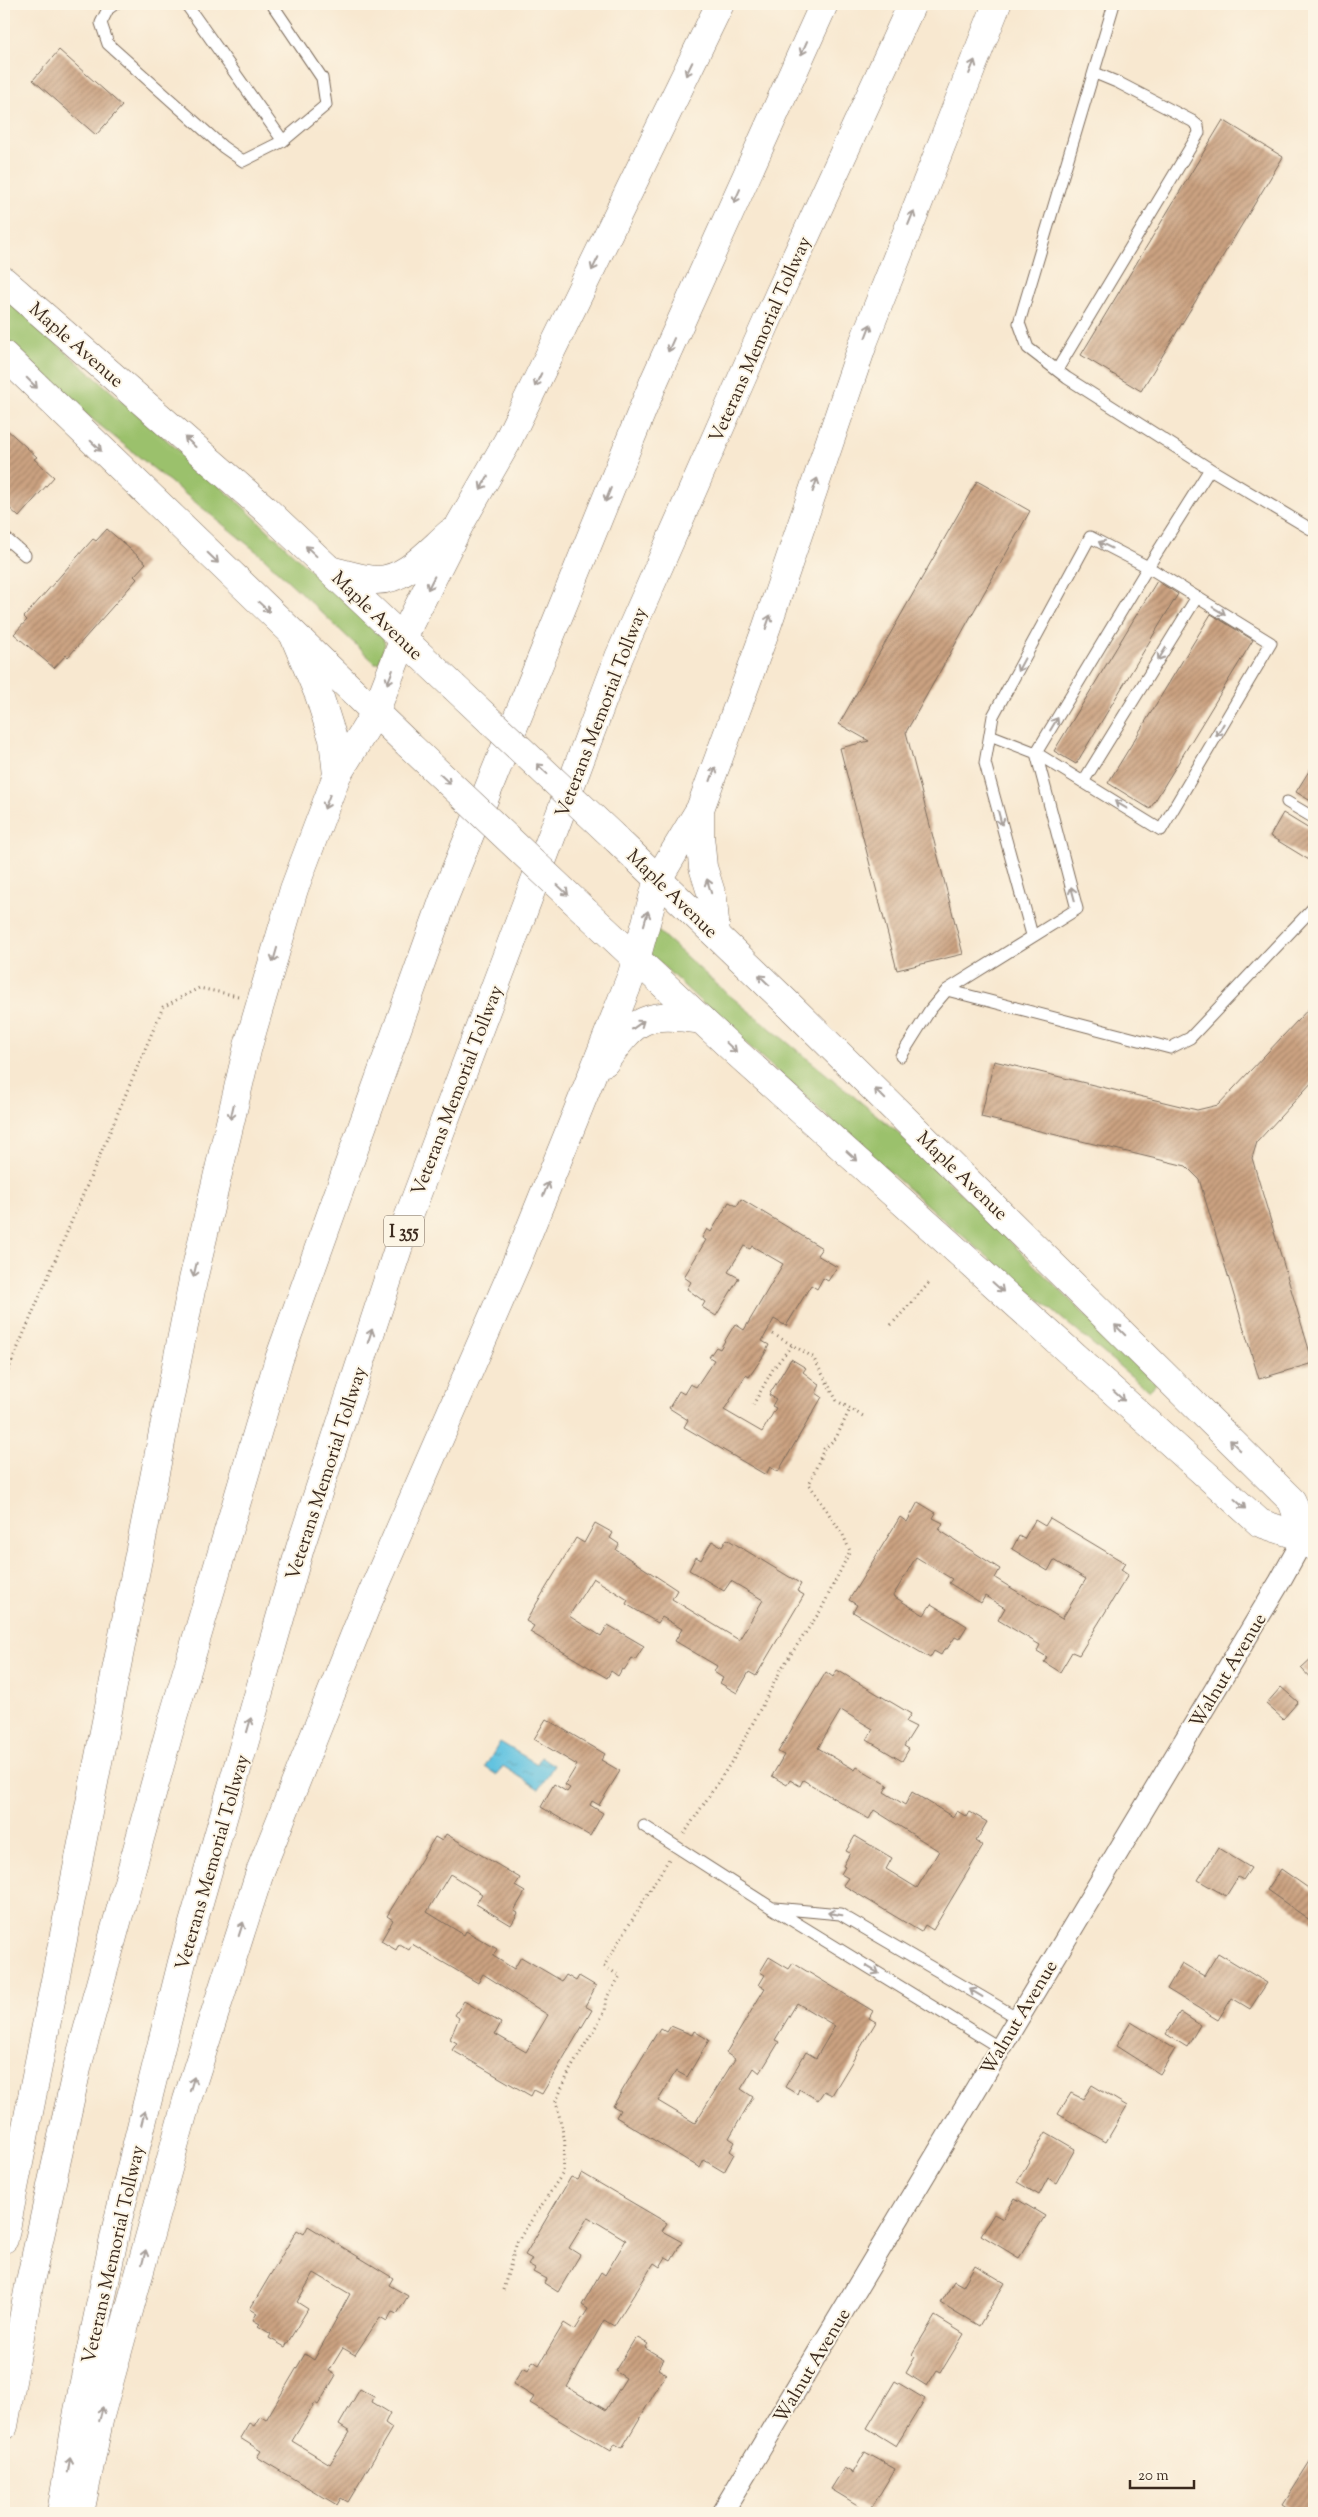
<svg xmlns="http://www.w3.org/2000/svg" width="1318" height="2517" viewBox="0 0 1318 2517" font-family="'Sorts Mill Goudy',serif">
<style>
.green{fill:#9bc16c;stroke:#6b7645}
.water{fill:url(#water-ripples);stroke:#4e767f}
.building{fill:url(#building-hatch)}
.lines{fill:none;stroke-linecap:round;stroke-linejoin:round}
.lane-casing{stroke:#7d6c5c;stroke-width:13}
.street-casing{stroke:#7d6c5c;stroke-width:23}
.secondary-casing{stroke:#7d6c5c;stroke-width:29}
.highway-casing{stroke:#7d6c5c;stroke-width:29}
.path{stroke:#7d6c5c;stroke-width:3;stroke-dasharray:1 4;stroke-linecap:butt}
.lane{stroke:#fff;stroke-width:11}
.street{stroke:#fff;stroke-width:21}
.secondary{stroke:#fff;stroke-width:28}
.highway{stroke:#fff;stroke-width:28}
.secondary-bridge-casing{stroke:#7d6c5c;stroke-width:29;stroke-linecap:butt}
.secondary-bridge{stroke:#fff;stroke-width:28}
.oneway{stroke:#a79f9a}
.labels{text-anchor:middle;stroke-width:4;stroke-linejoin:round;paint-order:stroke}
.shield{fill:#fcf5e5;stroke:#75675a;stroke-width:1}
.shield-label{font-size:18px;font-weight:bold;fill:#3b2a1e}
.street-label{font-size:19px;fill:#3b2a1e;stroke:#fcf5e5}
</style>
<defs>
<pattern id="water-ripples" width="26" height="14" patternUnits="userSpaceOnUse" patternTransform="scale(1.25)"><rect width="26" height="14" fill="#62c3e0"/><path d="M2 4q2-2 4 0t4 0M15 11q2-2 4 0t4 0" fill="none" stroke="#529fb5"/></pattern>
<pattern id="building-hatch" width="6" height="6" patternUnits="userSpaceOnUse" patternTransform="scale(1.25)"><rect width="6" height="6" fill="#cba281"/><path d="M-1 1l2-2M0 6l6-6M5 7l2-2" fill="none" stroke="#a68469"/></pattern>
</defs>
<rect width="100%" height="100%" fill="#fcf5e5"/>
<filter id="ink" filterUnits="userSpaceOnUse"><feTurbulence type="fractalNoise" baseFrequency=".02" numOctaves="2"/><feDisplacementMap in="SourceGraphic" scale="10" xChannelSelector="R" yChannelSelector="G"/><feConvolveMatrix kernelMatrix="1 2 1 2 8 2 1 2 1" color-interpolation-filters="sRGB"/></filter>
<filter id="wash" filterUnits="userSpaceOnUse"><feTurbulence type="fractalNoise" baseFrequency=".0096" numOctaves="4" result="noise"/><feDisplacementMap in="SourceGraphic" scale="20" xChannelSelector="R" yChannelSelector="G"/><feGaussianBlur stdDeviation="1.12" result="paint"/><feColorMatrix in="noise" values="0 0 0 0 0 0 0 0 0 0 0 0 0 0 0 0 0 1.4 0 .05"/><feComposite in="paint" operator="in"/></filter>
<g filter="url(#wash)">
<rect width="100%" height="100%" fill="#f8e8d0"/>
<path class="green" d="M4 298 239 503 383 638 385 644 379 663H375L262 556 66 398 4 338Z
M657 930 723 990 900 1134 1156 1384 1149 1391 940 1217 731 1030 648 952Z"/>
<path class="water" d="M500 1742 537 1764 541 1757 554 1765 539 1789 503 1766 497 1775 485 1767Z"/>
<g id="blocks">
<path class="building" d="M59 50 122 106 96 135 33 80Z
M1223 120 1283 157 1141 391 1081 355Z
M4 427 37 457 34 459 54 477 19 517 4 503Z
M977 481 1030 511 906 732 963 954 897 970 840 748 869 741 839 724Z
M107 529 146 563 134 576 137 579 68 657 66 655 54 668 14 634 27 620 24 617 93 539 96 541Z
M1157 581 1178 594 1076 764 1054 751Z
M1211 614 1253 640 1150 809 1108 783Z
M1314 763V803L1296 792Z
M1283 813 1314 832V863L1270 836Z
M1314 1003V1080L1257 1142 1252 1158 1313 1363 1259 1379 1199 1179 1186 1166 981 1117 994 1061 1197 1110 1218 1105Z
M741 1199 822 1248 817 1255 837 1267 828 1281 823 1278 817 1289 811 1285 786 1326 774 1319 762 1341 769 1345 764 1355 749 1377 746 1375 724 1410 762 1432 776 1408 772 1406 776 1399 769 1395 791 1359 806 1368 803 1372 820 1385 816 1393 822 1397 778 1472 770 1467 766 1475 684 1427 688 1420 669 1408 679 1391 684 1394 690 1384 696 1387 714 1360 709 1357 716 1347 720 1349 735 1324 744 1330 783 1264 752 1246 750 1249 744 1246 728 1272 739 1278 716 1316 702 1307 705 1302 687 1289 691 1282 684 1277 706 1240 702 1238 707 1229 711 1232 729 1202 737 1206Z
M918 1502 936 1513 933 1518 943 1523 939 1530 1000 1569 995 1578 1062 1619 1086 1579 1054 1560 1048 1571 1012 1549 1019 1536 1024 1539 1035 1520 1045 1526 1050 1518 1125 1563 1121 1570 1128 1575 1079 1655 1072 1652 1060 1672 1044 1662 1047 1657 1037 1651 1040 1645 998 1620 1005 1608 985 1596 981 1603 949 1583 952 1579 916 1557 893 1596 924 1615 931 1604 967 1626 959 1639 955 1637 947 1649 945 1648 941 1655 934 1651 930 1658 853 1612 857 1605 849 1600 900 1517 907 1522Z
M595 1523 613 1533 610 1538 619 1544 616 1550 677 1590 672 1599 739 1640 763 1600 731 1581 724 1591 689 1570 696 1557 701 1560 712 1541 722 1547 727 1539 801 1584 797 1591 804 1595 756 1676 749 1672 737 1693 720 1683 723 1678 714 1672 717 1666 675 1641 682 1629 662 1617 658 1623 626 1604 628 1600 593 1578 569 1616 601 1636 608 1625 644 1646 635 1660 632 1658 624 1670 622 1669 618 1676 611 1671 607 1678 530 1632 534 1626 526 1621 576 1538 584 1543Z
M1314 1656V1682L1301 1668Z
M837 1670 911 1714 906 1722 916 1727 904 1746 909 1749 902 1761 867 1740 873 1729 841 1710 818 1748 855 1770 857 1767 888 1785 884 1792 905 1805 912 1792 953 1817 957 1811 967 1817 970 1812 987 1822 976 1841 983 1846 933 1930 925 1925 921 1932 843 1885 848 1878 841 1874 845 1867 843 1866 850 1853 846 1851 855 1836 892 1858 886 1869 917 1888 939 1851 874 1810 869 1819 803 1780 800 1786 790 1780 787 1785 772 1776 784 1755 778 1752 826 1672 833 1677Z
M1281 1687 1298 1702 1283 1719 1266 1704Z
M546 1719 605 1754 601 1760 620 1771 599 1805 592 1801 590 1805 603 1813 590 1836 541 1807 554 1784 567 1792 570 1788 565 1785 577 1765 534 1739Z
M446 1834 520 1878 515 1886 525 1892 514 1911 518 1913 511 1925 476 1904 482 1894 450 1874 427 1912 464 1935 466 1931 497 1949 493 1956 514 1969 521 1957 562 1981 566 1975 576 1981 579 1976 596 1986 585 2006 592 2010 542 2094 534 2090 531 2096 452 2050 457 2043 450 2039 459 2018 455 2015 464 2001 501 2023 495 2034 526 2052 548 2015 483 1974 478 1983 412 1944 409 1950 399 1944 396 1950 381 1941 393 1920 387 1916 435 1837 442 1841Z
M1218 1848 1251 1868 1243 1880 1238 1877 1226 1896 1198 1880Z
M1281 1869 1314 1892V1923L1267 1890Z
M1218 1953 1267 1983 1250 2009 1232 1998 1218 2020 1167 1989 1182 1963 1204 1976Z
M769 1957 789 1969 793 1963 873 2011 869 2018 876 2022 832 2095 824 2091 818 2100 799 2089 797 2094 785 2087 806 2052 816 2058 835 2026 797 2003 775 2040 779 2042 760 2073 754 2068 741 2089 753 2097 729 2138 735 2142 730 2151 734 2154 724 2172 704 2160 700 2168 616 2117 620 2110 613 2106 660 2028 667 2032 671 2026 692 2035 694 2031 709 2040 687 2077 676 2071 658 2101 695 2123 735 2059 726 2053 765 1988 759 1985 765 1975 760 1972Z
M1180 2012 1200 2025 1187 2047 1166 2034Z
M1131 2022 1175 2049 1160 2074 1116 2046Z
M1092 2085 1127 2106 1106 2142 1058 2114 1071 2093 1083 2099Z
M1046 2132 1075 2149 1056 2183 1048 2178 1039 2195 1017 2182Z
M582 2173 667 2223 662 2231 682 2242 671 2260 666 2257 660 2267 654 2263 614 2326 604 2320 567 2387 606 2410 626 2378 615 2371 636 2337 648 2344 645 2348 664 2359 658 2369 666 2374 622 2448 615 2444 611 2451 530 2403 534 2397 513 2384 523 2368 528 2371 533 2361 539 2365 564 2323 575 2330 588 2309 582 2305 601 2272 605 2275 626 2240 588 2217 569 2248 580 2255 558 2292 544 2283 546 2279 533 2272 535 2269 528 2265 532 2259 525 2255 571 2177 578 2180Z
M1015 2198 1045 2216 1019 2258 981 2235 994 2214 1003 2219Z
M308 2226 393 2278 389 2285 408 2296 397 2314 392 2312 387 2321 380 2317 355 2355 343 2348 329 2371 336 2375 318 2405 315 2403 292 2441 330 2464 350 2432 339 2425 360 2389 374 2397 372 2402 390 2413 385 2423 392 2428 348 2502 341 2498 337 2505 257 2457 261 2451 240 2438 249 2423 254 2426 260 2416 266 2420 305 2354 314 2360 350 2294 314 2273 297 2302 308 2309 285 2347 269 2338 271 2334 258 2326 260 2324 253 2320 257 2313 250 2309 297 2230 304 2234Z
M975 2265 1005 2283 979 2326 941 2303 954 2281 963 2286Z
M935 2316 964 2334 941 2372 937 2370 927 2386 906 2373 915 2357 912 2354Z
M895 2381 925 2399 896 2446 867 2428Z
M865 2452 895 2469 869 2512 831 2489 844 2468 853 2473Z
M1314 2455V2513H1297L1283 2504Z"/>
</g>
</g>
<g filter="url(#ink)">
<use href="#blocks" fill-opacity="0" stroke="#7d6c5c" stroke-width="1"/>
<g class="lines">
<defs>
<path id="lane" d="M115 4 108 9 101 23 108 44 223 147 243 161 283 141 326 105 322 78 272 4
M186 4 283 141
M1114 4 1019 323 1028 348 1067 378 1210 469
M1057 370 1199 133 1198 126 1192 121 1119 83 1095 73
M4 537 25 555
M990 735 1036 753 1161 830 1271 643 1148 567 1090 537 993 716 985 763 1032 935
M1083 782 1197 597
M1287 802 1314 818
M947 990 1170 1048 1190 1038 1314 907
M901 1056 930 1010 947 990 1077 909 1036 753 1148 567 1210 469 1314 531
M644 1826 772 1908 1000 2048
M775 1908 840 1914 1018 2018"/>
<path id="street" d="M722 2513 1279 1583 1314 1520"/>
<path id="secondary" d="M4 281 264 508 453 686
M4 355 409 745
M615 838 785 1001 1292 1501 1305 1538
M586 912 737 1053 1260 1523 1305 1538 1313 1546"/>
<path id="highway" d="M333 571C346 574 361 579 375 580 405 581 429 551 450 533
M294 636 319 695 333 739 337 775
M700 809V836L703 867 713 899 716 934
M605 1062C637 1016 647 1012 702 1020
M4 2239 193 1280 248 1046 294 889 337 775 375 713 410 623 460 524 507 442 720 4
M4 2426 29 2286 78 2064 173 1718 278 1362 444 898 655 379 824 4
M61 2513 78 2411 117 2224 182 1962 300 1548 408 1218 619 657 779 294 912 4
M80 2513 100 2416 187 2100 261 1869 365 1609 517 1261 586 1090 632 974 658 879 700 809 766 629 864 341 997 4"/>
</defs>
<use href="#lane" class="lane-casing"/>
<use href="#street" class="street-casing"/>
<use href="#secondary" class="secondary-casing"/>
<use href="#highway" class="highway-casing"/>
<path class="path" d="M891 1325 929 1283
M773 1334 813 1357 837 1401 863 1416
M4 1380 163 1007 199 988 238 996
M753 1405 773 1369 792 1345
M684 1834 736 1755 783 1666 821 1610 850 1551 843 1535 809 1484 824 1449 836 1438 850 1409
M503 2290 517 2242 563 2173 565 2142 556 2101 570 2070 605 2011 607 1997 620 1976 604 1966 669 1859"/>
<use href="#lane" class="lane"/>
<use href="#street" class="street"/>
<use href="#secondary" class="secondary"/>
<use href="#highway" class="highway"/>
<defs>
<path id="secondary-bridge" d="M453 686 615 838
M409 745 586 912"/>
</defs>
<use href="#secondary-bridge" class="secondary-bridge-casing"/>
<use href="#secondary-bridge" class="secondary-bridge"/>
</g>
<defs><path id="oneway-shaft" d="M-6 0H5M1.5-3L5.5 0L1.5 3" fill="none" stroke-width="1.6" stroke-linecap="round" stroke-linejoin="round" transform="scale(1.25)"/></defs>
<g class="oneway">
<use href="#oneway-shaft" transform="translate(804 48) rotate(114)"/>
<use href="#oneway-shaft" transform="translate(972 67) rotate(-68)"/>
<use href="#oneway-shaft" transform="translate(689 69) rotate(116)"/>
<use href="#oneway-shaft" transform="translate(737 196) rotate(114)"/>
<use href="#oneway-shaft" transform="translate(911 218) rotate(-68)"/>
<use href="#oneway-shaft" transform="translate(595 264) rotate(116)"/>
<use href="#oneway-shaft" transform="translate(868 331) rotate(-69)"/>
<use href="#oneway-shaft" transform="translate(671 345) rotate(114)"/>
<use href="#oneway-shaft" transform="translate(538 380) rotate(116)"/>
<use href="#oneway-shaft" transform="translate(32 383) rotate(45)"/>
<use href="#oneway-shaft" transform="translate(190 442) rotate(-138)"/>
<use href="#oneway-shaft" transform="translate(96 446) rotate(44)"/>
<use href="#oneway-shaft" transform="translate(484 483) rotate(120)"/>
<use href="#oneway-shaft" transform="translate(815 485) rotate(-71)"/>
<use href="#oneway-shaft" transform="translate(608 495) rotate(112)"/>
<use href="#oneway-shaft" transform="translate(1105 545) rotate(-153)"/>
<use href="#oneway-shaft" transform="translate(311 551) rotate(-137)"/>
<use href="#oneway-shaft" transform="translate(213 558) rotate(44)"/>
<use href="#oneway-shaft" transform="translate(431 583) rotate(117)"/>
<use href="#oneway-shaft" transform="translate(264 607) rotate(43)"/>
<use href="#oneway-shaft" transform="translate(1219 611) rotate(31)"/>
<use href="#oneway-shaft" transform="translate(768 622) rotate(-71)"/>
<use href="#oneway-shaft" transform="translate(1162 654) rotate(122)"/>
<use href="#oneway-shaft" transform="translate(1021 665) rotate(118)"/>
<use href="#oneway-shaft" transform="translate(390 677) rotate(112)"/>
<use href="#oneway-shaft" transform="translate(1054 724) rotate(-59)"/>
<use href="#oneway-shaft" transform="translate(1220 730) rotate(120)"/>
<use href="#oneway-shaft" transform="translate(542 769) rotate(-137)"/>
<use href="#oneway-shaft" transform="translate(713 774) rotate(-70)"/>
<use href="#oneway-shaft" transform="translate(445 779) rotate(43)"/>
<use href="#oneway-shaft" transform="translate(327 802) rotate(111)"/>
<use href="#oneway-shaft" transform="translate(1121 805) rotate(-149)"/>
<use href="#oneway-shaft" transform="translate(1000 818) rotate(75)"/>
<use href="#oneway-shaft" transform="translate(709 886) rotate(-107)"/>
<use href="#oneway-shaft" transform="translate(563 890) rotate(43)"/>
<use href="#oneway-shaft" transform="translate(1073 894) rotate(-105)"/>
<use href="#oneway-shaft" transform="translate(646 918) rotate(-74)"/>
<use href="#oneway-shaft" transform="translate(275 955) rotate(106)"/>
<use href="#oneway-shaft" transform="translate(764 980) rotate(-136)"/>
<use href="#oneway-shaft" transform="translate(638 1025) rotate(-36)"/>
<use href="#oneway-shaft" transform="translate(731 1047) rotate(43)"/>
<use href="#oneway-shaft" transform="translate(880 1094) rotate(-135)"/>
<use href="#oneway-shaft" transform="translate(232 1112) rotate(103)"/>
<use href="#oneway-shaft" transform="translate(852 1156) rotate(42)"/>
<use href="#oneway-shaft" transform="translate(546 1189) rotate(-68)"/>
<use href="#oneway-shaft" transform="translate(195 1270) rotate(103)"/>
<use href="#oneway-shaft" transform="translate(998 1287) rotate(42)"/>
<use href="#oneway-shaft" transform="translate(1120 1330) rotate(-135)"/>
<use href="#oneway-shaft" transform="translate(370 1336) rotate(-72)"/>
<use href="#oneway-shaft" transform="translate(1119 1396) rotate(42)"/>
<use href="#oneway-shaft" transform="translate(1235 1445) rotate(-135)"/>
<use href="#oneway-shaft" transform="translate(1240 1504) rotate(42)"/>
<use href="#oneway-shaft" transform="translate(249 1725) rotate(-74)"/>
<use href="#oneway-shaft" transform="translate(835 1914) rotate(-171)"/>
<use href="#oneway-shaft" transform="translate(241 1929) rotate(-72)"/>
<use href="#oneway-shaft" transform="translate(873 1970) rotate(31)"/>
<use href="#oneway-shaft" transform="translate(976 1993) rotate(-149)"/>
<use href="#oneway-shaft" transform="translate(192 2084) rotate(-73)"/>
<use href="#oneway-shaft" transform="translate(143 2118) rotate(-76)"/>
<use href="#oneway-shaft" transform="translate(144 2257) rotate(-75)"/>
<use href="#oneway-shaft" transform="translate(101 2414) rotate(-76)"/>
<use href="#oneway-shaft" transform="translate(69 2465) rotate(-81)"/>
</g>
</g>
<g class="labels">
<rect class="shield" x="384" y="1215.5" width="40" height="31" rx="4"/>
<g class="shield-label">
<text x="404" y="1237">I 355</text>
</g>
<g class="street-label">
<text transform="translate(759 339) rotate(-66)" y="7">Veterans Memorial Tollway</text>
<text transform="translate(77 344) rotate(41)" y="7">Maple Avenue</text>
<text transform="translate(378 615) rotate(44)" y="7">Maple Avenue</text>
<text transform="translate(600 712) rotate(-69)" y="7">Veterans Memorial Tollway</text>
<text transform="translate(673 893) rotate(44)" y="7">Maple Avenue</text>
<text transform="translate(456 1090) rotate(-69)" y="7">Veterans Memorial Tollway</text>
<text transform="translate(963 1175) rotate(44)" y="7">Maple Avenue</text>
<text transform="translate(325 1473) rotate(-72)" y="7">Veterans Memorial Tollway</text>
<text transform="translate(1227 1670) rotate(-59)" y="7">Walnut Avenue</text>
<text transform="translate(211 1862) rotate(-74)" y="7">Veterans Memorial Tollway</text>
<text transform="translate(1018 2017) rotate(-59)" y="7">Walnut Avenue</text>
<text transform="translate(112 2254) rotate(-77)" y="7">Veterans Memorial Tollway</text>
<text transform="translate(811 2365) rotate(-59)" y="7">Walnut Avenue</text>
</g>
</g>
<rect width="1318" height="2517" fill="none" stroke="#fcf5e5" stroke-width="20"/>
<path d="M1130 2480v8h64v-8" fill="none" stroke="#3b2a1e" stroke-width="2.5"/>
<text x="1138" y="2480" font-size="15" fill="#3b2a1e" stroke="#fcf5e5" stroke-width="4" paint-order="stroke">20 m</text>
</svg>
